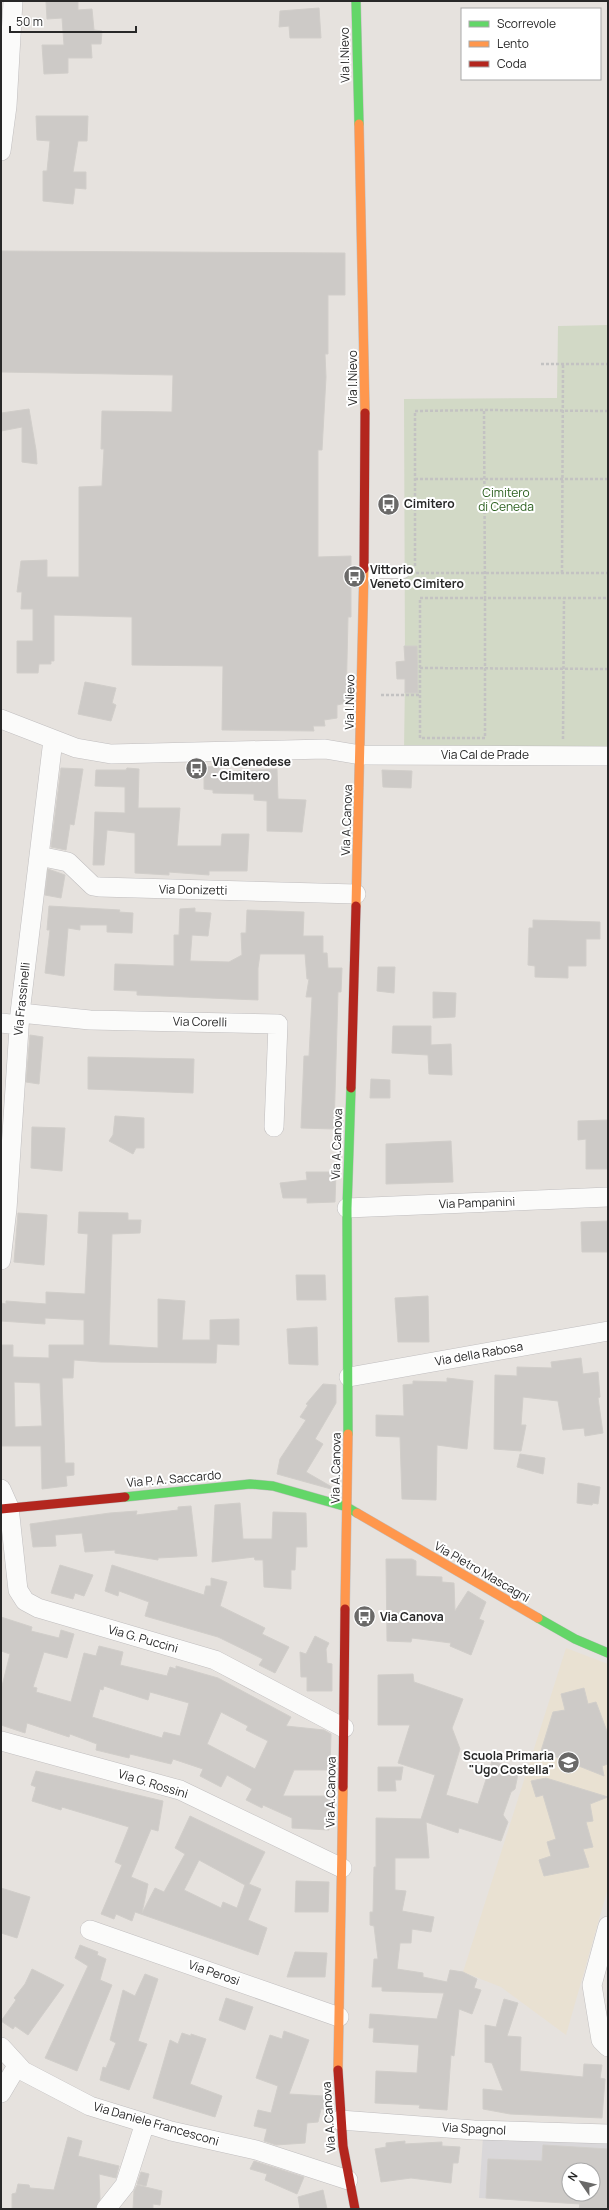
<svg xmlns="http://www.w3.org/2000/svg" width="609" height="2210" viewBox="0 0 609 2210" font-family="Manrope,sans-serif">
<style>
.industrial{fill:#d9d7d9;fill-rule:evenodd}
.education{fill:#e9e1d2}
.cemetery{fill:#d2d9c6}
.building{fill:#cdcac7;stroke:#d1ceca;fill-rule:evenodd}
.lines{fill:none;stroke-linecap:round;stroke-linejoin:round}
.lane-casing{stroke:#c0bebf;stroke-width:11}
.street-casing{stroke:#c0bebf;stroke-width:20}
.fast-casing{stroke:#c0bebf;stroke-width:10}
.slow-casing{stroke:#c0bebf;stroke-width:10}
.jam-casing{stroke:#c0bebf;stroke-width:10}
.path{stroke:#c3c2c2;stroke-width:2.5;stroke-dasharray:3 2;stroke-linecap:butt}
.lane{stroke:#fbfbfa;stroke-width:10}
.street{stroke:#fbfbfa;stroke-width:19}
.fast{stroke:#63d668;stroke-width:9}
.slow{stroke:#ff974d;stroke-width:9}
.jam{stroke:#b3261e;stroke-width:9}
.labels{text-anchor:middle;stroke-width:4;stroke-linejoin:round;paint-order:stroke}
.street-label{font-size:12px;fill:#282828;stroke:#fff}
.park-label{font-size:12px;fill:#2a5f1d;stroke:#fff}
.poi-label{font-size:12px;font-weight:bold;fill:#282828;stroke:#fff;text-anchor:start}
</style>
<rect width="100%" height="100%" fill="#e6e2de"/>
<path class="industrial" d="M483 2136 608 2142V2209H579V2204L479 2198ZM569 2170H593V2194H569Z"/>
<path class="education" d="M566 1648 608 1664V1888L566 2035 501 1987 463 1972Z"/>
<path class="cemetery" d="M608 325V749L404 750 405 679H397L396 662 405 661 404 399 557 398 558 326Z"/>
<path class="building" d="M78 1V10L92 9 94 30 102 31 101 44H91L92 58H68V73L44 74 42 45H64L62 18 47 19 46 2Z
M319 8 321 38H290L289 26 279 27 280 11Z
M36 116H88L87 141H78L73 172H86V189L75 188 73 204 43 201V171H47L50 141 37 140Z
M1 251 345 253V295H328V354H325L326 377 322 450H318V557L351 556V617H348L346 703 337 705V718L324 720 325 726H313L314 731 222 730 223 666 132 665V617L54 615V661H51V664H39L38 673H17V641H33V609H21L22 592H17L21 561 47 560V577H79V487L102 486 104 449H101L102 411 172 412 173 375 1 372Z
M29 409 36 450 37 464 22 462V427L1 431V413Z
M404 646H417L418 693H405V679H397L396 662 405 661Z
M85 682 116 688 112 703 116 705 111 721 78 714Z
M220 766V772L277 769 278 799 306 800 302 832 267 831V801L254 800V794L213 793V790L204 789V767Z
M61 768 83 769 74 825 70 824 66 850 51 847Z
M127 768 139 769 138 808H180L177 846H221L222 834H249L247 871H209V875L169 872V875L135 873V833L107 830 104 865H93L95 812 125 813V787L95 786 96 770H126Z
M382 770 412 771 411 788 383 787Z
M48 869 65 875 61 898 45 895Z
M49 906 120 910 119 912 133 913 132 933 107 932V925H80V930L68 928 64 976 45 973 50 930H47Z
M195 908V912L211 913 208 936 192 935 190 961 229 962 242 955 241 933H246L247 910 304 912 303 936H323V953H327L328 968H342L341 992H338L334 1129 301 1128 304 1056H309L312 997H306L309 979H307L305 954H260L258 968V1000L137 995V991L114 990 115 964 174 966V935H179L180 909Z
M533 920 600 922V939H586V966H568V978L535 977V966L528 965 529 928H533Z
M378 967H395L394 993 377 991Z
M433 992 456 993 455 1017 433 1018Z
M393 1026H431V1045L451 1044 452 1075 429 1074 428 1055 392 1053Z
M30 1035 43 1037 39 1084 26 1082Z
M88 1057 194 1059 193 1093 88 1089Z
M371 1079 390 1080V1098H370Z
M115 1116 144 1118V1148H136L133 1154 109 1141 113 1135Z
M608 1120V1169H586V1139L578 1140V1121Z
M32 1127 65 1128 62 1171 31 1168Z
M451 1141 453 1182 386 1184V1144Z
M306 1172H336L335 1202 307 1203V1198H283L280 1183 307 1180Z
M79 1212 128 1213V1220H141L140 1233 112 1234 109 1345 158 1348V1299L185 1301 182 1340H210V1320L239 1319V1345L217 1344 216 1363 101 1362 74 1360 73 1378H62L65 1463H74V1475L66 1476 67 1486 42 1489 41 1446H1V1345H13V1357L49 1358V1345H84V1320L45 1318V1324L1 1321V1303L6 1304V1301L46 1304V1292L85 1294 88 1234 78 1233ZM14 1382 40 1383 42 1426 15 1427Z
M18 1213 47 1215 44 1265 14 1262Z
M608 1221V1252H582L581 1222Z
M296 1275H325L326 1300H297Z
M428 1296 429 1342H398L395 1298Z
M317 1327 318 1365 289 1364 287 1329Z
M581 1358 583 1374 598 1372 600 1397 598 1398 603 1433 585 1436 584 1428 563 1430 558 1401 523 1397 521 1425H526L521 1451 494 1449 495 1375 517 1376V1367L552 1368 551 1362Z
M447 1378 473 1381 467 1449 437 1445 436 1500 402 1499 400 1437 376 1436V1415L404 1416 403 1385 413 1384V1381L447 1382Z
M323 1384 336 1385V1403L315 1439 323 1444 306 1472 332 1487 331 1489 277 1474 280 1459 306 1420 300 1417 308 1405 306 1404Z
M520 1454 545 1458 543 1474 517 1467Z
M578 1483 600 1487 598 1504 593 1503 592 1505 577 1503Z
M240 1503 243 1539H272L273 1512 306 1513 307 1547H296L295 1570H291V1589L264 1587 263 1560H255L254 1557 212 1562 215 1505Z
M191 1506 197 1556 158 1558V1560L115 1553V1550L85 1552 82 1533 55 1535 56 1546 33 1547 30 1524 110 1513 137 1511 136 1515 178 1510V1507Z
M386 1559H412L416 1561V1576L442 1577V1582L454 1583 455 1611 468 1591 486 1602 479 1619 484 1621 471 1655 450 1646 451 1643 412 1638 411 1642 387 1641Z
M60 1565 93 1575 84 1596 75 1593 73 1599 51 1593Z
M112 1565 204 1595 206 1586H211V1578L227 1582 220 1606 265 1628 262 1634 289 1647 275 1673 259 1665 263 1659 218 1637 145 1616 149 1602 119 1591 118 1596 105 1591Z
M1 1617 32 1627 31 1631 59 1638 61 1630 74 1634 67 1658 44 1652 33 1687 37 1688 36 1692 71 1702 84 1653 96 1656 99 1646 123 1652 120 1665 167 1676 170 1667 176 1669V1666L218 1678 291 1717 286 1726 324 1730 331 1734 330 1770H294L283 1796H330L329 1830 292 1828V1818L263 1805 262 1808 246 1800 252 1789 227 1775 221 1787 200 1776 203 1769 173 1759 171 1764 130 1754 129 1758 96 1750 97 1744 70 1734 69 1737 27 1723 25 1733 1 1725V1690L10 1654 1 1651ZM104 1686 148 1700 150 1692 189 1703 180 1736 164 1732 162 1738 92 1717 100 1689 103 1690ZM221 1712 248 1726 246 1730 268 1741 255 1769 207 1744Z
M315 1636 329 1643 326 1649 327 1663 332 1664V1691H307V1677H301L300 1652 306 1654Z
M413 1674 414 1682 463 1699 452 1728 460 1749 446 1795 478 1804 492 1761 519 1769 515 1789 511 1792 503 1815 508 1822 501 1841 459 1828 458 1833 426 1822 429 1858H395V1890L406 1891 402 1911 434 1917 431 1932 412 1929 411 1943H400L397 1969 423 1973V1977L447 1982 450 1970 463 1972 477 1979 474 1988 481 1990 472 2014 459 2009 454 2056 451 2055 447 2110 419 2108 420 2105 375 2103 376 2071 417 2073 419 2045 373 2042 374 2028H369L370 2014 437 2019 444 1993 382 1991V1987H372L374 1959H378L374 1926 370 1925V1912H373L374 1867H376V1818L421 1819 435 1775 398 1763 410 1725H378V1675Z
M584 1688 588 1704 596 1702 608 1734V1764L602 1766 604 1776 541 1751 553 1712 565 1710 561 1694Z
M378 1767H403L401 1780H395L396 1791H378Z
M36 1771 163 1801 158 1831 151 1829 131 1877 148 1884 142 1913 155 1888 164 1892 185 1854 175 1848 190 1816 265 1852 249 1884 261 1889 248 1920 267 1928 258 1955 135 1912 132 1921 116 1914 114 1919 101 1914 122 1865 115 1862 129 1827 62 1807 61 1810 32 1801 36 1787 31 1785ZM199 1860 245 1885 237 1908 223 1902 221 1908 184 1890Z
M546 1778 608 1797 590 1804 593 1821 586 1822 593 1847 583 1849 589 1867 544 1876 539 1860 551 1856 547 1842 556 1839 543 1795 536 1797 531 1781Z
M296 1881 329 1882 328 1912H295Z
M1 1888 30 1897 17 1938 1 1933Z
M80 1945 98 1952 97 1955 106 1959 100 1980 112 1985 77 2071 45 2058 88 1966 75 1958Z
M295 1952 327 1953 325 1977H287Z
M32 1969 64 1985 28 2035 15 2026 13 2029 1 2021 16 2000 14 1998 25 1984Z
M145 1974 158 1979 138 2041 147 2044 129 2090 100 2080 103 2067 106 2068 116 2043 110 2040 123 1990 135 1996Z
M226 1998 253 2007 245 2030 219 2020Z
M504 1999 518 2003 507 2036 521 2037 520 2071 583 2077 584 2064 602 2065 600 2078 605 2079 602 2118 510 2114 483 2109V2089L503 2091 492 2063 485 2062V2025L496 2027Z
M284 2031 309 2040 289 2094 324 2096V2109H321L318 2122 307 2123 305 2143 276 2145 264 2141 267 2129 254 2126 258 2110 271 2113 278 2086 256 2078 270 2035 282 2039Z
M182 2033 191 2036V2034L206 2039 190 2084 222 2096 215 2117 153 2098 170 2040 178 2044Z
M68 2137 82 2141 78 2156 119 2166 116 2178 99 2174 100 2199 95 2209H12V2194L16 2193 18 2184 29 2185 30 2188 54 2190Z
M405 2141V2144L442 2142V2146L460 2147 458 2163H453L451 2183 411 2178 381 2182 375 2149 386 2147V2143Z
M543 2145 608 2149V2209H579L580 2204 486 2198 488 2159 542 2161ZM569 2170H593V2194H569Z
M254 2161 304 2177 297 2194 265 2180 267 2174 250 2169Z
M141 2172 149 2174 146 2186 137 2184Z
M137 2185 162 2191 160 2205 153 2204V2209H133L134 2191Z
M323 2190 327 2209H300L298 2197Z"/>
<g class="lines">
<defs>
<path id="lane" d="M364 573H404"/>
<path id="street" d="M1 151 7 106 13 1
M1 719 76 748 111 754 325 749 361 755 608 756
M39 856 68 862 93 886 99 887 356 894
M20 1013 90 1020 278 1024 274 1127
M1 1023 19 1025
M347 1208 608 1197
M1 1260 7 1209 20 1013 53 740
M349 1377 608 1331
M1 1489 9 1507 18 1590 25 1601 38 1608 215 1660 344 1728
M1 1741 180 1790 342 1868
M608 1926 592 1985 601 2040 608 2047
M90 1930 339 2017
M1 2047 23 2071 90 2106 171 2131 256 2150 348 2180
M1 2093 17 2066
M340 2120 474 2130 608 2134
M106 2209 125 2185 145 2123"/>
<path id="fast" d="M356 1 359 124
M348 1434 347 1208 351 1088
M125 1497 250 1484 273 1486 347 1507 357 1513
M538 1618 575 1639 608 1653"/>
<path id="slow" d="M359 124 365 413
M356 906 364 569
M357 1513 538 1618
M345 1609 348 1434
M338 2070 343 1787"/>
<path id="jam" d="M364 569 365 413
M351 1088 356 906
M1 1509 125 1497
M343 1787 345 1609
M338 2070 343 2146 355 2209"/>
</defs>
<use href="#lane" class="lane-casing"/>
<use href="#street" class="street-casing"/>
<use href="#fast" class="fast-casing"/>
<use href="#slow" class="slow-casing"/>
<use href="#jam" class="jam-casing"/>
<path class="path" d="M541 364H608
M608 411 484 410 485 598H608
M415 479H608
M415 566V411L484 410
M416 573H608
M562 573 563 364
M420 598H485V738H420Z
M420 668 608 669
M381 695H420
M563 739 564 598"/>
<use href="#lane" class="lane"/>
<use href="#street" class="street"/>
<use href="#fast" class="fast"/>
<use href="#slow" class="slow"/>
<use href="#jam" class="jam"/>
</g>
<defs>
<symbol id="bus-disc" viewBox="-11 -11 22 22"><circle r="9.5" fill="#6a6968" stroke="#fff"/><path d="M-5-6H5V4H4V6H2V4H-2V6H-4V4H-5ZM-3.5-4V0h7V-4ZM-3.5 1.2v1.5H-2V1.2ZM2 1.2v1.5H3.5V1.2Z" fill="#fff"/></symbol>
<symbol id="school-disc" viewBox="-11 -11 22 22"><circle r="9.5" fill="#6a6968" stroke="#fff"/><path d="M0-5L7-2L0 1L-7-2ZM-4 1L0 2.5L4 1V4Q0 6-4 4Z" fill="#fff"/></symbol>
</defs>
<g fill-rule="evenodd">
<use href="#bus-disc" x="376" y="492" width="25" height="25"/>
<use href="#bus-disc" x="342" y="564" width="25" height="25"/>
<use href="#bus-disc" x="184" y="756" width="25" height="25"/>
<use href="#bus-disc" x="352" y="1604" width="25" height="25"/>
<use href="#school-disc" x="556" y="1750" width="25" height="25"/>
</g>
<g class="labels">
<g class="street-label">
<text transform="translate(345 55) rotate(-91)" y="4">Via I.Nievo</text>
<text transform="translate(353 378) rotate(-90)" y="4">Via I.Nievo</text>
<text transform="translate(350 702) rotate(-89)" y="4">Via I.Nievo</text>
<text x="485" y="759">Via Cal de Prade</text>
<text transform="translate(347 820) rotate(-88)" y="4">Via A.Canova</text>
<text transform="translate(193 890) rotate(1)" y="4">Via Donizetti</text>
<text transform="translate(22 999) rotate(-84)" y="4">Via Frassinelli</text>
<text transform="translate(200 1022) rotate(1)" y="4">Via Corelli</text>
<text transform="translate(337 1144) rotate(-88)" y="4">Via A.Canova</text>
<text transform="translate(477 1203) rotate(-2)" y="4">Via Pampanini</text>
<text transform="translate(479 1354) rotate(-10)" y="4">Via della Rabosa</text>
<text transform="translate(336 1468) rotate(-89)" y="4">Via A.Canova</text>
<text transform="translate(174 1479) rotate(-5)" y="4">Via P. A. Saccardo</text>
<text transform="translate(482 1572) rotate(30)" y="4">Via Pietro Mascagni</text>
<text transform="translate(143 1639) rotate(16)" y="4">Via G. Puccini</text>
<text transform="translate(153 1784) rotate(17)" y="4">Via G. Rossini</text>
<text transform="translate(331 1792) rotate(-89)" y="4">Via A.Canova</text>
<text transform="translate(214 1973) rotate(19)" y="4">Via Perosi</text>
<text transform="translate(329 2117) rotate(-94)" y="4">Via A.Canova</text>
<text transform="translate(156 2124) rotate(16)" y="4">Via Daniele Francesconi</text>
<text transform="translate(474 2129) rotate(3)" y="4">Via Spagnol</text>
</g>
<g class="park-label">
<text x="506" y="497">Cimitero<tspan x="506" dy="14">di Ceneda</tspan></text>
</g>
<g class="poi-label">
<text x="404" y="508">Cimitero</text>
<text x="370" y="574">Vittorio<tspan x="370" dy="14">Veneto Cimitero</tspan></text>
<text x="212" y="766">Via Cenedese<tspan x="212" dy="14">- Cimitero</tspan></text>
<text x="380" y="1621">Via Canova</text>
<text x="554" y="1760" text-anchor="end">Scuola Primaria<tspan x="554" dy="14">"Ugo Costella"</tspan></text>
</g>
</g>
<rect width="609" height="2210" fill="none" stroke="#282828" stroke-width="4"/>
<rect x="461" y="8" width="140" height="72" fill="#ffffff" stroke="#a9a9a9"/>
<rect x="469" y="21" width="20" height="6" fill="#63d668" stroke="#a9a9a9"/>
<text x="497" y="28" font-size="12" fill="#282828">Scorrevole</text>
<rect x="469" y="41" width="20" height="6" fill="#ff974d" stroke="#a9a9a9"/>
<text x="497" y="48" font-size="12" fill="#282828">Lento</text>
<rect x="469" y="61" width="20" height="6" fill="#b3261e" stroke="#a9a9a9"/>
<text x="497" y="68" font-size="12" fill="#282828">Coda</text>
<g transform="translate(581 2182) rotate(304)"><circle r="19" fill="#ffffff" stroke="#a9a9a9"/>
<path d="M0-3L7 15L0 10L-7 15Z" fill="#6a6968"/>
<text y="-6" font-size="11" font-weight="bold" text-anchor="middle" fill="#282828">N</text>
</g>
<path d="M10 26v6h126v-6" fill="none" stroke="#282828" stroke-width="2"/>
<text x="16" y="26" font-size="12" fill="#282828" stroke="#ffffff" stroke-width="3" paint-order="stroke">50 m</text>
</svg>
